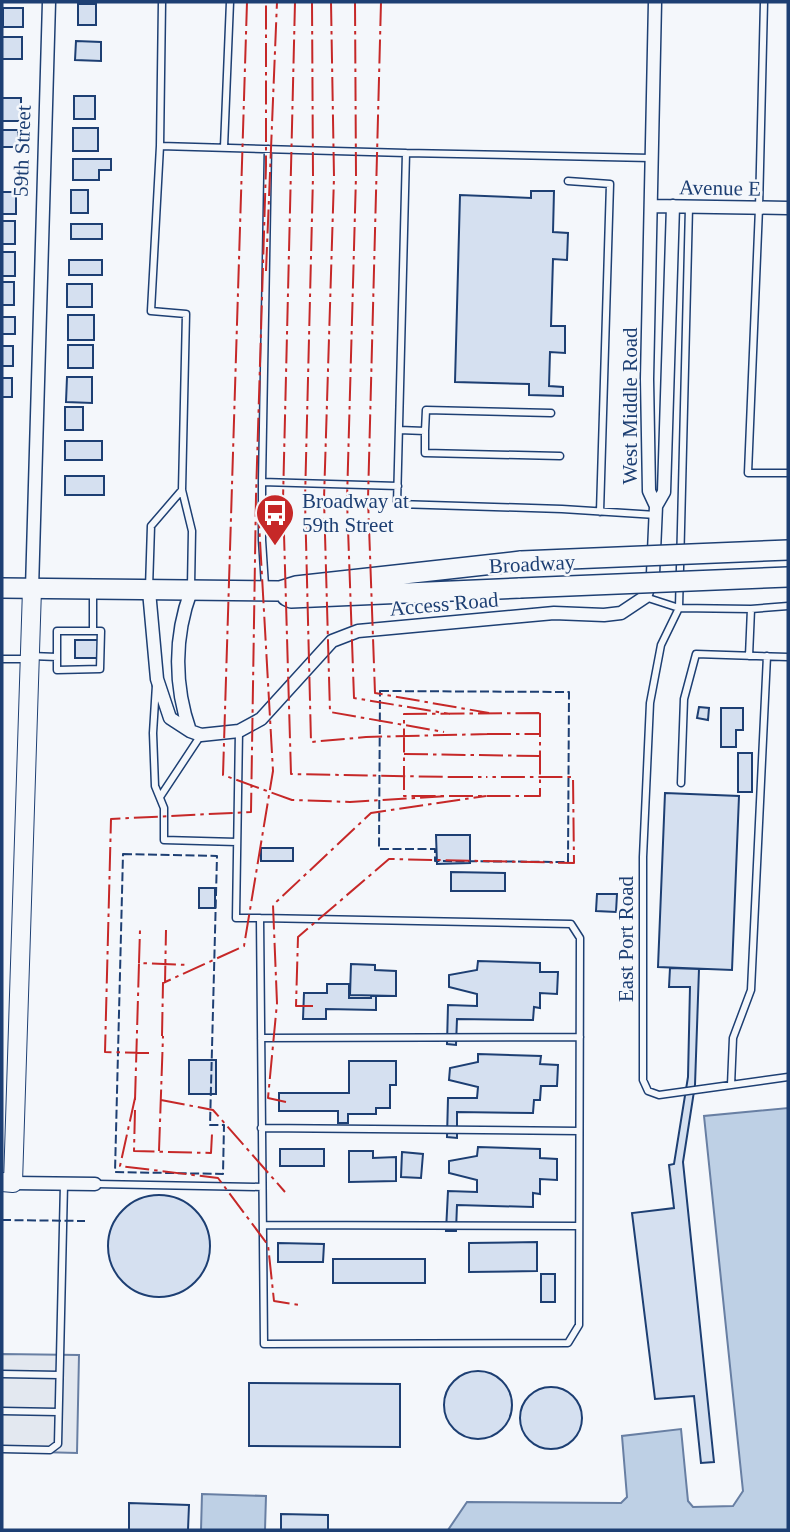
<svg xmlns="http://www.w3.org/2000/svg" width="790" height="1532" viewBox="0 0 790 1532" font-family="Georgia,serif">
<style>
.parking{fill:#e3e8f0;stroke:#687fa3;stroke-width:2}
.water{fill:#bed0e5;stroke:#687fa3;stroke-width:2}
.building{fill:#d5e0f0;stroke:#1d3f73;stroke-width:2}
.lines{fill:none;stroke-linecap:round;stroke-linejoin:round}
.lane-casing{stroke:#1d3f73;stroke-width:9}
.street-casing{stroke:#1d3f73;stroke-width:15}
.secondary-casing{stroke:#1d3f73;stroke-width:20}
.primary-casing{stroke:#1d3f73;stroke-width:22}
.lane{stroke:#f4f7fb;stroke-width:6}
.street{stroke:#f4f7fb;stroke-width:12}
.secondary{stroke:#f4f7fb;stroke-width:18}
.primary{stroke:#f4f7fb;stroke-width:19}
.primary-bridge-casing{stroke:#1d3f73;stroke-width:22;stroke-linecap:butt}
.primary-bridge{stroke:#f4f7fb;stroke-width:19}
.fence{stroke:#1d3f73;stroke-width:2;stroke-dasharray:9 3.5;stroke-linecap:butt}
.power{stroke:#c62828;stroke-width:2;stroke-dasharray:24 5 3.5 5;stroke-linecap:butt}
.labels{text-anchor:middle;stroke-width:5;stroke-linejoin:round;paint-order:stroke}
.street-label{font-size:21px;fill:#1d3f73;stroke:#f4f7fb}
.poi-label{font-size:21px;fill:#1d3f73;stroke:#f4f7fb;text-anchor:start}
</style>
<rect width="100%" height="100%" fill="#f4f7fb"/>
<path class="parking" d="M2 1354 79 1355 77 1453 2 1451Z"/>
<path class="water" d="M788 1108V1530H448L467 1502 621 1503 627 1497 622 1436 681 1429 688 1501 693 1507 733 1506 743 1491 704 1116Z
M202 1494 266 1496 265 1530H201Z"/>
<path class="building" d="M78 4H96V25H78Z
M3 8H23V27H3Z
M2 37H22V59H2Z
M76 41 101 42V61L75 60Z
M74 96H95V119H74Z
M2 98H21V121H2Z
M73 128H98V151H73Z
M2 130H18V147H2Z
M73 159H111V170H99V180H73Z
M71 190H88V213H71Z
M531 191H554L553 232 568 233 567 260 553 259 551 326H565V353L550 352 549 386 563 387V396L529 395V384L455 382 460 195 531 198Z
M2 192H16V214H2Z
M2 221H15V244H2Z
M71 224H102V239H71Z
M2 252H15V276H2Z
M69 260H102V275H69Z
M2 282H14V305H2Z
M67 284H92V307H67Z
M68 315H94V340H68Z
M2 317H15V334H2Z
M68 345H93V368H68Z
M2 346H13V366H2Z
M67 377H92V403L66 402Z
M2 378H12V397H2Z
M65 407H83V430H65Z
M65 441H102V460H65Z
M65 476H104V495H65Z
M75 640H98V658H75Z
M699 707 709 708 708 720 697 718Z
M721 708H743V730H736V747H721Z
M738 753H752V792H738Z
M665 793 739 796 732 970 658 967Z
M436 835H470V863L437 864Z
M261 848H293V861H261Z
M451 872 505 873V891H451Z
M199 888H215V908H199Z
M597 894H617L616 912 596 911Z
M478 961 540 963V972H558L557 994 540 993V1008L534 1007 533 1020 457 1019 456 1045 447 1044 448 1005 477 1006V994L449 987V975L477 970Z
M351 964 375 965V970L396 971V996L350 995Z
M670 968 699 969 695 1085 683 1162 714 1462 701 1463 694 1396 655 1399 632 1213 674 1208 669 1165 674 1164 688 1077 690 987H669Z
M327 984H349V998H371V996H376V1010L326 1009V1019H303L304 993H327Z
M478 1054 541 1056 540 1064 558 1065 557 1086H541L540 1100H534L533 1113 457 1112V1138L447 1137 448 1098H477L478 1087 449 1080 450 1068 478 1062Z
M189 1060H216V1094H189Z
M349 1061H396V1085H390V1108H376V1114H348V1123H338V1111H279V1093H349Z
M478 1147 540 1149V1158L557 1159V1180L540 1179V1194L533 1193V1207L457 1205 456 1231H446L448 1191 477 1192V1180L449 1173V1161L477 1156Z
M280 1149H324V1166H280Z
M349 1151H373V1158L396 1157V1181L349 1182Z
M402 1152 423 1154 421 1178 401 1177Z
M108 1246a51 51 0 1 1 102 0a51 51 0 1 1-102 0Z
M537 1242V1271L469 1272V1243Z
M278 1243 324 1244 323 1262H278Z
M333 1259H425V1283H333Z
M541 1274H555V1302H541Z
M444 1405a34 34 0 1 1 68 0a34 34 0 1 1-68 0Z
M249 1383 400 1384V1447L249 1446Z
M520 1418a31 31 0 1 1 62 0a31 31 0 1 1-62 0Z
M129 1503 189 1505 188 1530H129Z
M281 1514 328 1515V1530H281Z"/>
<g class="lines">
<defs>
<path id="lane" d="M162 2 160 146 406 153
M764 2 759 208 748 473H788
M160 146 151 311 186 314 182 490 192 531 191 586
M224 147 230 2
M651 158 406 153 397 504 562 509 656 515
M568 181 610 184 600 512
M399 430 425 431 426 410 551 413
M425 431V453L560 456
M262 482 268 149
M265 586 262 540V482L398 486
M149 588 151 526 182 490
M645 597 679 608 689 207
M751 609 679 608 661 645 650 703 643 857V1080L648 1091 659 1095 788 1077
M93 631H101L100 669 57 670V631H93V592
M31 656 57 657
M749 656 751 609 788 606
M2 659H28
M156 685 153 733 155 786 164 808V840L237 842
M239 731 236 918H260L571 924 580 938 579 1325 568 1343 264 1344 260 918
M681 783 684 699 696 654 788 657
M160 797 201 735
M261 1038 580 1037
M731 1085 733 1038 751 990 767 656
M261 1128 579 1131
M96 1184 262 1187
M263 1225 579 1226
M2 1374 59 1375
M2 1411 58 1412
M2 1449 50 1450 58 1444 64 1184"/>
<path id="street" d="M651 206 788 208
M656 506 664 492 673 206
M32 589 49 2
M149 591 157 679 170 718 190 731 201 735 239 731 261 719 332 641 358 631 554 613 604 615 621 613 645 597 653 574 656 506 649 491 647 379 655 2
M190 731C174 686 174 636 191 591
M13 1183 95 1184"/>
<path id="secondary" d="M2 1182 13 1183 32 589"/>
<path id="primary" d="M2 588 280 591 296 586 521 561
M287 596 291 598 520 588"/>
</defs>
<use href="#lane" class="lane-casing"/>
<use href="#street" class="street-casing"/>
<use href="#secondary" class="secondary-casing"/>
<use href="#primary" class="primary-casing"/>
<use href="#lane" class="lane"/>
<use href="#street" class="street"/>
<use href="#secondary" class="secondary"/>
<use href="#primary" class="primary"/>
<defs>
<path id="primary-bridge" d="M521 561 788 550
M520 588 788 577"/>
</defs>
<use href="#primary-bridge" class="primary-bridge-casing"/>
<use href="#primary-bridge" class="primary-bridge"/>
<path class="fence" d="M380 691 569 692 568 862 435 861V849H379Z
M123 854 217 856 210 1125H224L223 1174 115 1172Z
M2 1220 85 1221"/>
<path class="power" d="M247 2 223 775 292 800 350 802 449 796
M295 2 283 500 291 774 450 777
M312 2 313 176 305 500 311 742 366 737 489 734
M331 2 334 177 324 499 330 712 444 732
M355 2 356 176 347 500 354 698 450 714
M381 2 368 499 375 693 489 713
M266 271 277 2
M540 713V796H404V714Z
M487 734H540
M404 754 540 756
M449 777H487
M139 963 140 930
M165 983 166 930
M313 1006H296L298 937 389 859 574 863 573 777H486
M162 1036 163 983 244 946 273 771 259 523
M149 1053 105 1052 111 819 251 812 256 496 266 166V2
M135 1098 120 1166 218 1178 268 1245 274 1301 300 1305
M135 1100 139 963 189 965
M161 1100 213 1110 285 1192
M286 1102 268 1098 277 1003 273 905 371 813 486 796
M135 1110 134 1151 211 1153 212 1134
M159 1151 163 1036"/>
</g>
<defs>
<symbol id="bus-pin" viewBox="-11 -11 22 30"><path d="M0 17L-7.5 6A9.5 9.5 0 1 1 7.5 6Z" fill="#c62828" stroke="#f4f7fb"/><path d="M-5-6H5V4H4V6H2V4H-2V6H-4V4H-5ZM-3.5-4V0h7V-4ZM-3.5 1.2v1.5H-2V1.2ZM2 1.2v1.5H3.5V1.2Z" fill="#fff"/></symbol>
</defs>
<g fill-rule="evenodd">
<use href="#bus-pin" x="253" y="491" width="44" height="60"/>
</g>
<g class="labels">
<g class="street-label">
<text transform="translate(22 151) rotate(-88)" y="7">59th Street</text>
<text transform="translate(720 188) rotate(1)" y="7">Avenue E</text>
<text transform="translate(630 406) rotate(-90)" y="7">West Middle Road</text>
<text transform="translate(532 564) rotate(-3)" y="7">Broadway</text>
<text transform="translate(444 604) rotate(-5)" y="7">Access Road</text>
<text transform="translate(626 939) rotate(-90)" y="7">East Port Road</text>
</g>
<g class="poi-label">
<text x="302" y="508">Broadway at<tspan x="302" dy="24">59th Street</tspan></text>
</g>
</g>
<rect width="790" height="1532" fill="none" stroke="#1d3f73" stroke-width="7"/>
</svg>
